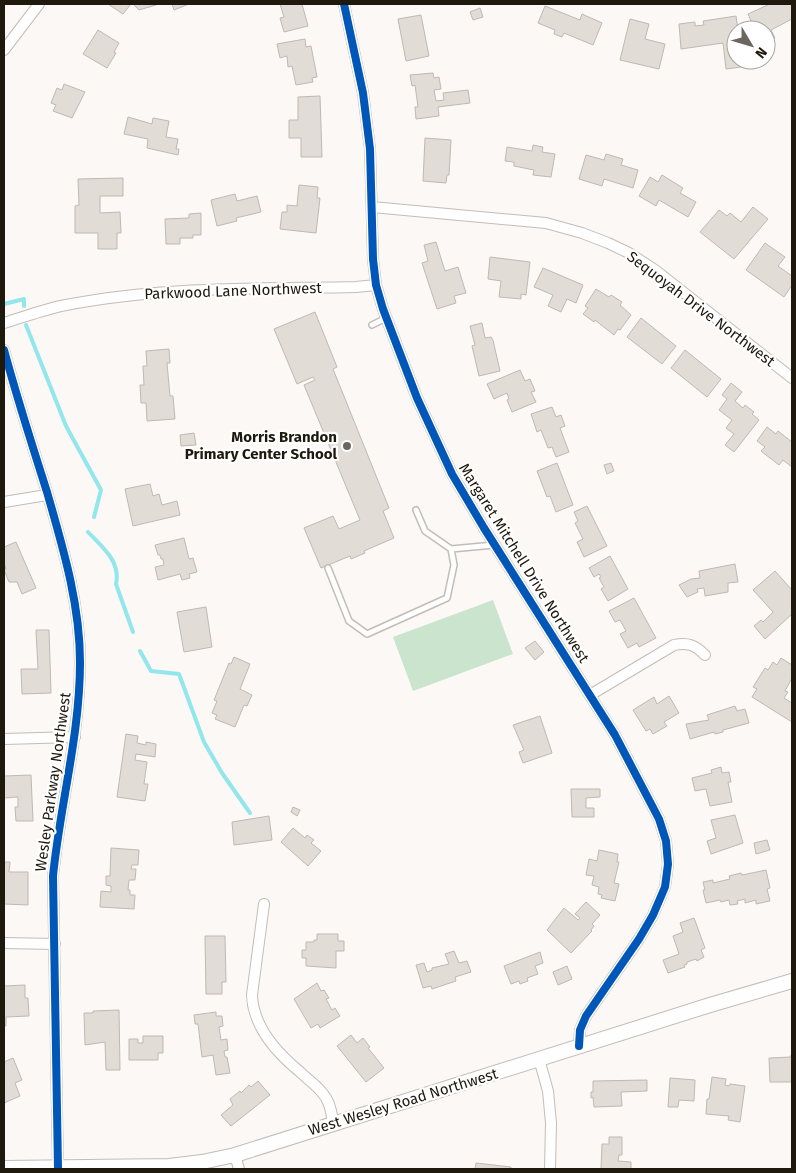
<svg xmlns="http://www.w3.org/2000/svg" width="796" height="1173" viewBox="0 0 796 1173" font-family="'Fira Sans',sans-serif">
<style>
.garden{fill:#cbe4cd}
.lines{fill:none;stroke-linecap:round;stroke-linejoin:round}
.stream{stroke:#93e6ec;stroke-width:4}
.building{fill:#e2dcd6;stroke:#beb9b2}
.lane-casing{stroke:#c2bdb7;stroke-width:8}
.street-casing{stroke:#c2bdb7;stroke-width:12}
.secondary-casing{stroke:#c2bdb7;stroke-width:16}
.lane{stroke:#fefefe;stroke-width:5}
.street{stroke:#fefefe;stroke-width:10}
.secondary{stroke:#fefefe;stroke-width:14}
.cycleway-casing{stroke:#fff;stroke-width:11}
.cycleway{stroke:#0057b8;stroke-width:8}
.poi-dot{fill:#6b665e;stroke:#fff;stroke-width:2}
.labels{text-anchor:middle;stroke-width:4.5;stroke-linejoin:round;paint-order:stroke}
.street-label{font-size:15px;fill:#1e180d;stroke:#fff}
.poi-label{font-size:15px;font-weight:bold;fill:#1e180d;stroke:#fff;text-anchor:end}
</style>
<rect width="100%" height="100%" fill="#fbf8f5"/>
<path class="garden" d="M493 600 513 654 413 691 393 637Z"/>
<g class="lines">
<path class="stream" d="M4 304 24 299V306
M26 325 66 426 101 490 94 517
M88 532C102 547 121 561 116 584L133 632
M140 651 151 671 179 674 204 742 222 773 250 813"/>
</g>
<path class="building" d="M108 4H131L123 14Z
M133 4H155L156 5 139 10Z
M172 4H189L174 10Z
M280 4H302L308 26 284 32 280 18 284 17Z
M770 4H792V19L771 30 775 38 766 43V30H755L748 14Z
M545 6 580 20 582 14 602 23 593 45 564 33 562 37 554 34 555 30 538 23Z
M480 8 483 17 473 20 470 12Z
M421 15 429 56 406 61 398 19Z
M736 16 738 30H736V60H740L741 67 726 69 723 43 681 49 679 24 695 22V26L704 25 703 21Z
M630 19 649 24 645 39 665 44 659 69 620 60Z
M98 30 119 43 114 52 116 53 107 68 83 54Z
M305 39 306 47 311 46 317 77 312 78 313 82 296 85 292 66 288 67 287 56 280 58 277 44Z
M433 73 434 78 439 77 441 89 434 90 436 101 444 100 443 93 468 90 470 103 438 107 439 116 416 119 415 107H418L415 85 412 86 410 75Z
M64 84 85 92 72 118 53 111 56 105 51 103 57 88 62 90Z
M320 96 322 157H301V138H289V120H298V97Z
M128 117 152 124 153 118 169 121 166 137 178 139 176 149H179L178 155 147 148 148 139 124 134Z
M425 138 451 140 449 175H447L446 183 423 181Z
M533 145 543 147 542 152 555 154 551 177 533 175 534 170 514 166V162L505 161 507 147 532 151Z
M606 154 623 159 621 165 638 170 633 188 604 179 602 186 579 179 586 155 604 160Z
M662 175 683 188 680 193 696 202 688 217 659 200 656 206 639 196 650 177 658 182Z
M123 178V196H100V213L120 212 121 233H117V249H98V233H75V206L79 205 78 179Z
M299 185 318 187 317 198H320L316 233 280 229 282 212H287V205L297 206Z
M235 194 237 201 257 196 261 212 236 218 237 221 217 226 211 200Z
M753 207 768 219 734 259 700 232 719 210 727 216 730 213 741 222Z
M201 213V235H193V238H180V244H166L165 219 189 218V214Z
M436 242 445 271 458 267 466 293 454 296 456 303 437 309 422 263 428 261 424 245Z
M765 243 785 257 778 266 792 276V285L784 297 746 270Z
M490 257 530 262 526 295 521 294V299L499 297 501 281 488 279Z
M543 268 583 285 576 303 567 299 561 312 548 306 553 295 534 287Z
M596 289 609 297 611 295 622 302 620 305 631 315 620 330 618 329 614 335 595 320 594 322 583 314 588 308 585 306Z
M315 312 337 367 333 369 389 508 383 511 394 538 364 551 365 553 351 559 350 556 321 568 304 528 333 516 339 529 360 520 304 385 315 380 313 377 297 384 274 329Z
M641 318 676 346 662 364 627 337Z
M482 323 485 338 491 337 493 340 500 371 479 376 472 346 475 345 470 326Z
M169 349 170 363H167L170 396H173L175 419 147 421 146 403H141L140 385H144L143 366H147L146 351Z
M685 350 721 379 707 397 671 368Z
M520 370 525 381 530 379 535 391 531 392 536 402 512 412 507 400 509 399 507 393 494 399 487 384Z
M731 383 742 392 735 401 743 408 745 405 754 412 752 414 759 420 734 452 725 445 734 434 726 428 732 420 719 410 727 399 722 395Z
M552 407 556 417 561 415 565 426 560 428 569 452 556 457 552 447 548 448 541 430 537 432 531 414Z
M767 427 776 434 778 431 792 442V467L783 460 779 465 761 451 765 447 757 441Z
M194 433 196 445 181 446 180 435Z
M557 463 573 505 556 512 550 496 547 497 537 471Z
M611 463 614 471 607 474 604 465Z
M150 484 153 496 159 494 162 505 177 501 180 515 133 526 125 489Z
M587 506 607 546 584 557 577 542 583 539 575 523 578 521 574 512Z
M184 538 189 559 193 558 197 572 189 574 190 578 182 580 180 574 158 580 155 567 164 565 163 559H161L160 555H158L155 545Z
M16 542 36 588 22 594 17 582H9L4 570 6 569 4 563V547Z
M610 556 628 589 608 601 601 589 604 587 599 578 601 577 599 574 594 577 589 568Z
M735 564 738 582 728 583V592L705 596 704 588 697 589 698 592 687 597 679 585 691 579 700 578 699 571Z
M775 571 792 590V614L765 639 754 626 761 620 763 622 773 612 753 590Z
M634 598 656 638 639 647 637 643 628 648 620 634 626 631 620 620 615 622 609 611Z
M206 607 212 647 184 652 177 612Z
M36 630H49L51 693 22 694 21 669H38Z
M535 641 544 652 535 660 525 648Z
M234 657 250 664 240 689 252 695 247 706 244 705 235 727 215 719 217 715 212 713 217 701 214 700 229 663 231 664Z
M781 658 792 665V678L785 691 788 692 784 698 792 703V722L752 697 757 689 753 687 765 668 768 670 773 662 777 665Z
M669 696 679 713 664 722 667 726 653 734 650 729 646 731 633 710 654 697 657 704Z
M735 706 737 711 745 709 749 723 723 730V732L715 734 714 732 690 739 686 724 709 720 707 715Z
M540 716 552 753 523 763 519 752 524 750 513 725Z
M126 734 138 736 137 743 146 745V742L156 744 155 757 136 754 135 760 147 762 144 784H148L145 801 117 797Z
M721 767 722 773 729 772 731 782H728L732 802 710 806 706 789 695 791 692 778 712 773 711 770Z
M31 775 33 821H16L15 807H18V797L4 798V776Z
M571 789H600V797L586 798V808H594V817H572Z
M293 807 300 810 297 816 291 812Z
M735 815 743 843 711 854 707 841 716 838 711 820Z
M269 816 272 840 234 845 232 822Z
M293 828 305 838 307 835 314 840 311 843 321 851 308 866 281 842Z
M767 840 770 850 756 854 754 843Z
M111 848 139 850 138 865H132L131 869H136L135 880H129L128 890H130V895H135L134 909 100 907 101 891 111 892V886L106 885V876H110Z
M599 850 618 854 617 862H619L614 883 619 884 615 901 601 898 602 895 598 894 599 887 592 885 594 876 586 875 589 859 597 861Z
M4 862H10L9 872H28V905L4 904Z
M766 870 770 888 767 889 770 901 756 904V900L745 903V899L737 901 738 904 730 905 729 900 721 902 720 900 706 903 703 890H705L703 882 713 880V883L730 879 729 876 741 873 742 875Z
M586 902 600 915 592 924 594 926 591 930 592 931 571 953 547 930 564 908 578 920 580 918 575 914Z
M694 918 705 948 701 950 704 957 697 961 696 959 687 962V964L684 965 685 967 668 973 663 960 679 954 673 936 683 932 680 923Z
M317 934H338V941H344V951H336V968L306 966V958H302V950H306V942H314V940H317Z
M205 936H225L226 982H222V994H206Z
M454 951 459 963 467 961 471 972 455 977 456 981 432 989 431 986 423 988 416 965 424 963 427 972 432 970V968L449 964 445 954Z
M540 952 543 963 535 966 538 974 527 978 528 981 520 984 519 981 511 984 504 966Z
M567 966 572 979 558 985 553 972Z
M317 983 321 991 324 990 329 998 326 999 332 1010 335 1008 340 1016 320 1028 318 1024 311 1028 294 999Z
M25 985V998H28L29 1016 6 1017V1026H4V986Z
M119 1010 120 1070H106L105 1042 85 1045 84 1013H93V1011Z
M216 1012V1016H222L223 1026 219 1027 221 1040 227 1039 228 1050 224 1051 225 1057H227L230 1073 216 1075 213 1055 202 1057 198 1024H195L194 1015Z
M351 1035 357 1043 363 1038 370 1047 368 1048 384 1068 366 1082 337 1046Z
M143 1036H163V1053H158V1060H129V1039H138V1043H143Z
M791 1055H792V1082H770L769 1058 791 1057Z
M13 1058 22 1080 15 1083 20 1096 4 1103V1062Z
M712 1077 726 1079 725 1085 729 1086 730 1084 745 1086 740 1122 728 1120 729 1116 706 1114 707 1099H709Z
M670 1078 695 1080 694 1101 679 1100 678 1107H668Z
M647 1080V1091L621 1092 622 1106 594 1107 593 1097 591 1098V1092H593V1081Z
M258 1081 270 1095 231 1126 221 1115 233 1105 230 1099 240 1091 241 1093 249 1085 251 1087Z
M609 1137H622V1155H619L618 1161 631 1162V1169H601L602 1144H609Z
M476 1163 511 1167V1169H475Z"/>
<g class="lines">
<defs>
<path id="lane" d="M372 325 386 318
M416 510 425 531 451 549 494 545
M328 568 349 621 367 634 447 598 454 565 451 549"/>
<path id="street" d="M344 4 363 93 370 149 373 259 376 285 383 309 417 398 452 474 484 528 615 735 659 819 666 841 668 864 665 887 653 915 639 939 586 1016 580 1030 579 1046
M4 50 39 4
M372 207 546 223 582 233 608 243 629 253 655 270 792 378
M4 323C24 317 45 309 66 305 162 286 260 289 356 287L376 285
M4 350C17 398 32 445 47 492 63 548 80 604 80 662 80 735 60 805 53 876L58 1168
M4 502 47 495
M590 695 674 645C688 642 695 645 705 655
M4 739 75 737
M264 904 252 995C253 1025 276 1052 299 1071 308 1080 320 1087 326 1098 331 1106 332 1115 333 1124
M4 943 55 944
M539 1059 548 1091 551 1123 550 1169
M235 1155 239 1169"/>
<path id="secondary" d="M4 1168 169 1166 202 1162 235 1155 710 1005 792 981"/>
</defs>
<use href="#lane" class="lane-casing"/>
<use href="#street" class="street-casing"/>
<use href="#secondary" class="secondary-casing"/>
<use href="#lane" class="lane"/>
<use href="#street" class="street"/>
<use href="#secondary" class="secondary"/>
<defs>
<path id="cycleway" d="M344 4 363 93 370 149 373 259 376 285 383 309 417 398 452 474 484 528 615 735 659 819 666 841 668 864 665 887 653 915 639 939 586 1016 580 1030 579 1046
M4 350C17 398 32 445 47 492 63 548 80 604 80 662 80 735 60 805 53 876L58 1168"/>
</defs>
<use href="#cycleway" class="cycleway-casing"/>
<use href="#cycleway" class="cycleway"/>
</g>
<circle class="poi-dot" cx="347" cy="446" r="5"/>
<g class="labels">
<g class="street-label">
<text transform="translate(233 291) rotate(-2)" y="5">Parkwood Lane Northwest</text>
<text transform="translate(701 309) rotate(37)" y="5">Sequoyah Drive Northwest</text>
<text transform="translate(524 563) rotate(58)" y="5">Margaret Mitchell Drive Northwest</text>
<text transform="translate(53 782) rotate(-82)" y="5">Wesley Parkway Northwest</text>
<text transform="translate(403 1102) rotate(-17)" y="5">West Wesley Road Northwest</text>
</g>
<g class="poi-label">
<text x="337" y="442">Morris Brandon<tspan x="337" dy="17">Primary Center School</tspan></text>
</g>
</g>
<rect width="796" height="1173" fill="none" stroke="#1e180d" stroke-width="10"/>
<g transform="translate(751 45) rotate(128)"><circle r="24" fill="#ffffff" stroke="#a5a39e"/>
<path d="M0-4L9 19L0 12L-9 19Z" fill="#6b665e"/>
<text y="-8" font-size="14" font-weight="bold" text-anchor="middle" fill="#1e180d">N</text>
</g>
</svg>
